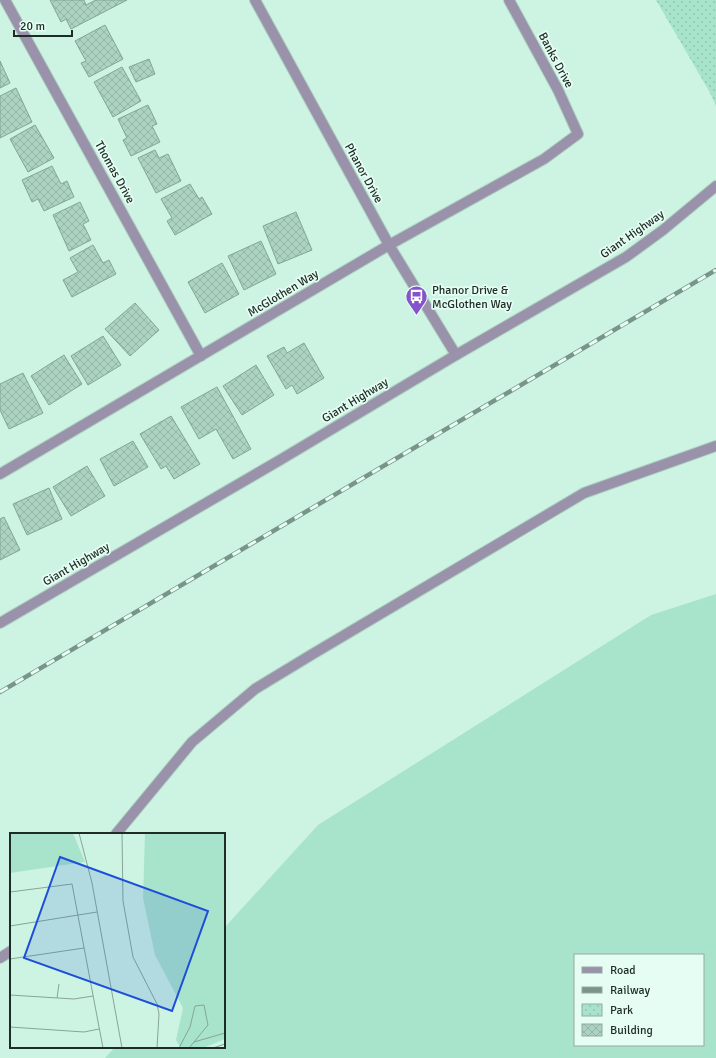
<svg xmlns="http://www.w3.org/2000/svg" width="716" height="1058" viewBox="0 0 716 1058" font-family="Signika,sans-serif">
<style>
.grass{fill:#a8e4cc;fill-rule:evenodd}
.park{fill:url(#park-dots)}
.building{fill:url(#building-cross-hatch);stroke:#81a696}
.lines{fill:none;stroke-linecap:round;stroke-linejoin:round}
.minor-casing{stroke:#add0c1;stroke-width:12}
.tertiary-casing{stroke:#add0c1;stroke-width:12}
.minor{stroke:#9a92aa;stroke-width:10}
.tertiary{stroke:#9a92aa;stroke-width:10}
.rail-casing{stroke:#799589;stroke-width:4.5}
.rail{stroke:#e6fdf3;stroke-width:3;stroke-dasharray:9;stroke-linecap:butt}
.labels{text-anchor:middle;stroke-width:3.5;stroke-linejoin:round;paint-order:stroke}
.street-label{font-size:12px;fill:#1d2c26;stroke:#e6fdf3}
.poi-label{font-size:12px;fill:#1d2c26;stroke:#e6fdf3;text-anchor:start}
.inset-road{fill:none;stroke:#87a497;stroke-width:1}
.view{fill:#1d4ed8;fill-opacity:0.15;stroke:#1d4ed8;stroke-width:2}
.inset-edge{fill:none;stroke:#1d2c26;stroke-width:2}
</style>
<defs>
<pattern id="park-dots" width="8" height="8" patternUnits="userSpaceOnUse"><rect width="8" height="8" fill="#a8e4cc"/><path d="M2 2h.1M6 6h.1" fill="none" stroke="#90c4af" stroke-width="1.8" stroke-linecap="round"/></pattern>
<pattern id="building-cross-hatch" width="8" height="8" patternUnits="userSpaceOnUse"><rect width="8" height="8" fill="#acd2c1"/><path d="M0 0l8 8M0 8l8-8" fill="none" stroke="#94b4a6"/></pattern>
</defs>
<rect width="100%" height="100%" fill="#cdf4e3"/>
<path class="grass" d="M716 594V1058H105L115 1047H224V928L318 825 651 615ZM575 955H703V1045H575Z"/>
<path class="park" d="M656 0H716V106L709 91Z"/>
<path class="building" d="M50 0H84L86 5 96 0H127L71 29 66 19 61 22Z
M105 25 123 59 89 77 81 63 86 61 75 41Z
M149 59 155 74 136 82 129 67Z
M0 61 10 83 0 88Z
M122 67 141 101 113 117 94 82Z
M16 88 32 122 0 138V96Z
M148 105 157 124 152 126 160 142 131 156 123 140 127 138 118 119Z
M35 125 54 158 28 172 10 139Z
M155 150 159 158 168 154 181 181 156 193 138 158Z
M52 166 61 184 67 181 74 197 44 211 38 199 32 202 22 180Z
M190 184 199 199 202 197 212 214 175 235 167 221 172 218 161 199Z
M80 202 89 221 83 224 91 240 69 251 53 215Z
M296 212 312 250 278 264 263 226Z
M261 241 276 274 244 290 228 256Z
M93 245 103 263 109 260 116 274 72 297 63 280 78 272 70 258Z
M222 263 239 294 205 313 188 282Z
M135 303 159 330 130 356 105 329Z
M103 336 121 365 88 385 71 356Z
M304 343 324 378 297 394 292 385 286 389 267 356 284 347 287 353Z
M64 355 82 384 49 405 31 376Z
M256 365 274 395 242 415 223 386Z
M23 373 43 413 9 429 0 410V384Z
M217 387 251 449 233 459 216 429 199 439 181 407Z
M171 416 200 464 174 479 166 466 161 469 140 434Z
M133 441 148 467 114 486 100 459Z
M87 466 105 496 71 516 53 487Z
M49 488 62 519 27 535 13 504Z
M4 517 20 550 0 560V519Z"/>
<g class="lines">
<defs>
<path id="minor" d="M5 0 201 356
M255 0 389 245 456 355
M0 474 389 245 544 159 578 134 558 90 509 0
M116 834 192 742 255 689 311 655 584 493 716 446
M0 958 11 951"/>
<path id="tertiary" d="M0 623 280 460 456 355 626 257 663 230 716 186"/>
</defs>
<use href="#minor" class="minor-casing"/>
<use href="#tertiary" class="tertiary-casing"/>
<use href="#minor" class="minor"/>
<use href="#tertiary" class="tertiary"/>
<defs>
<path id="rail" d="M0 692 716 270"/>
</defs>
<use href="#rail" class="rail-casing"/>
<use href="#rail" class="rail"/>
</g>
<defs>
<symbol id="bus-pin" viewBox="-11 -11 22 30"><path d="M0 17L-7.5 6A9.5 9.5 0 1 1 7.5 6Z" fill="#8753cc" stroke="#e6fdf3"/><path d="M-5-6H5V4H4V6H2V4H-2V6H-4V4H-5ZM-3.5-4V0h7V-4ZM-3.5 1.2v1.5H-2V1.2ZM2 1.2v1.5H3.5V1.2Z" fill="#fff"/></symbol>
</defs>
<g fill-rule="evenodd">
<use href="#bus-pin" x="404" y="284" width="25" height="34"/>
</g>
<g class="labels">
<g class="street-label">
<text transform="translate(556 60) rotate(62)" y="4">Banks Drive</text>
<text transform="translate(115 172) rotate(61)" y="4">Thomas Drive</text>
<text transform="translate(364 173) rotate(61)" y="4">Phanor Drive</text>
<text transform="translate(632 234) rotate(-35)" y="4">Giant Highway</text>
<text transform="translate(283 293) rotate(-31)" y="4">McGlothen Way</text>
<text transform="translate(355 400) rotate(-31)" y="4">Giant Highway</text>
<text transform="translate(76 564) rotate(-30)" y="4">Giant Highway</text>
</g>
<g class="poi-label">
<text x="432" y="294">Phanor Drive &amp;<tspan x="432" dy="14">McGlothen Way</tspan></text>
</g>
</g>
<g transform="translate(10 833)">
<rect width="215" height="215" fill="#cdf4e3"/>
<path d="M135 0H215V206L193 215H171L166 207 173 175 145 122 133 65Z" fill="#a8e4cc"/>
<path d="M0 0H63L75 29 0 40Z" fill="#a8e4cc"/>
<path class="inset-road" d="M69 0 82 50 112 215M112 0 113 68 123 124 147 171 149 181 147 215M0 59 62 51 93 215M0 93 87 79M0 126 74 115M0 162 64 166 83 163M47 165 49 151M0 194 74 199 89 196M184 209 215 200M169 215 180 194 185 173 194 172 198 192 179 215M203 215 215 211"/>
<path class="view" d="M50 24 198 78 162 178 14 125Z"/>
<rect width="215" height="215" class="inset-edge"/>
</g>
<rect x="574" y="954" width="130" height="92" fill="#e6fdf3" stroke="#96a9a1"/>
<rect x="582" y="967" width="20" height="6" fill="#9a92aa" stroke="#96a9a1"/>
<text x="610" y="974" font-size="12" fill="#1d2c26">Road</text>
<rect x="582" y="987" width="20" height="6" fill="#799589" stroke="#96a9a1"/>
<text x="610" y="994" font-size="12" fill="#1d2c26">Railway</text>
<rect x="582" y="1004" width="20" height="12" fill="url(#park-dots)" stroke="#96a9a1"/>
<text x="610" y="1014" font-size="12" fill="#1d2c26">Park</text>
<rect x="582" y="1024" width="20" height="12" fill="url(#building-cross-hatch)" stroke="#96a9a1"/>
<text x="610" y="1034" font-size="12" fill="#1d2c26">Building</text>
<path d="M14 30v6h58v-6" fill="none" stroke="#1d2c26" stroke-width="2"/>
<text x="20" y="30" font-size="12" fill="#1d2c26" stroke="#e6fdf3" stroke-width="3" paint-order="stroke">20 m</text>
</svg>
